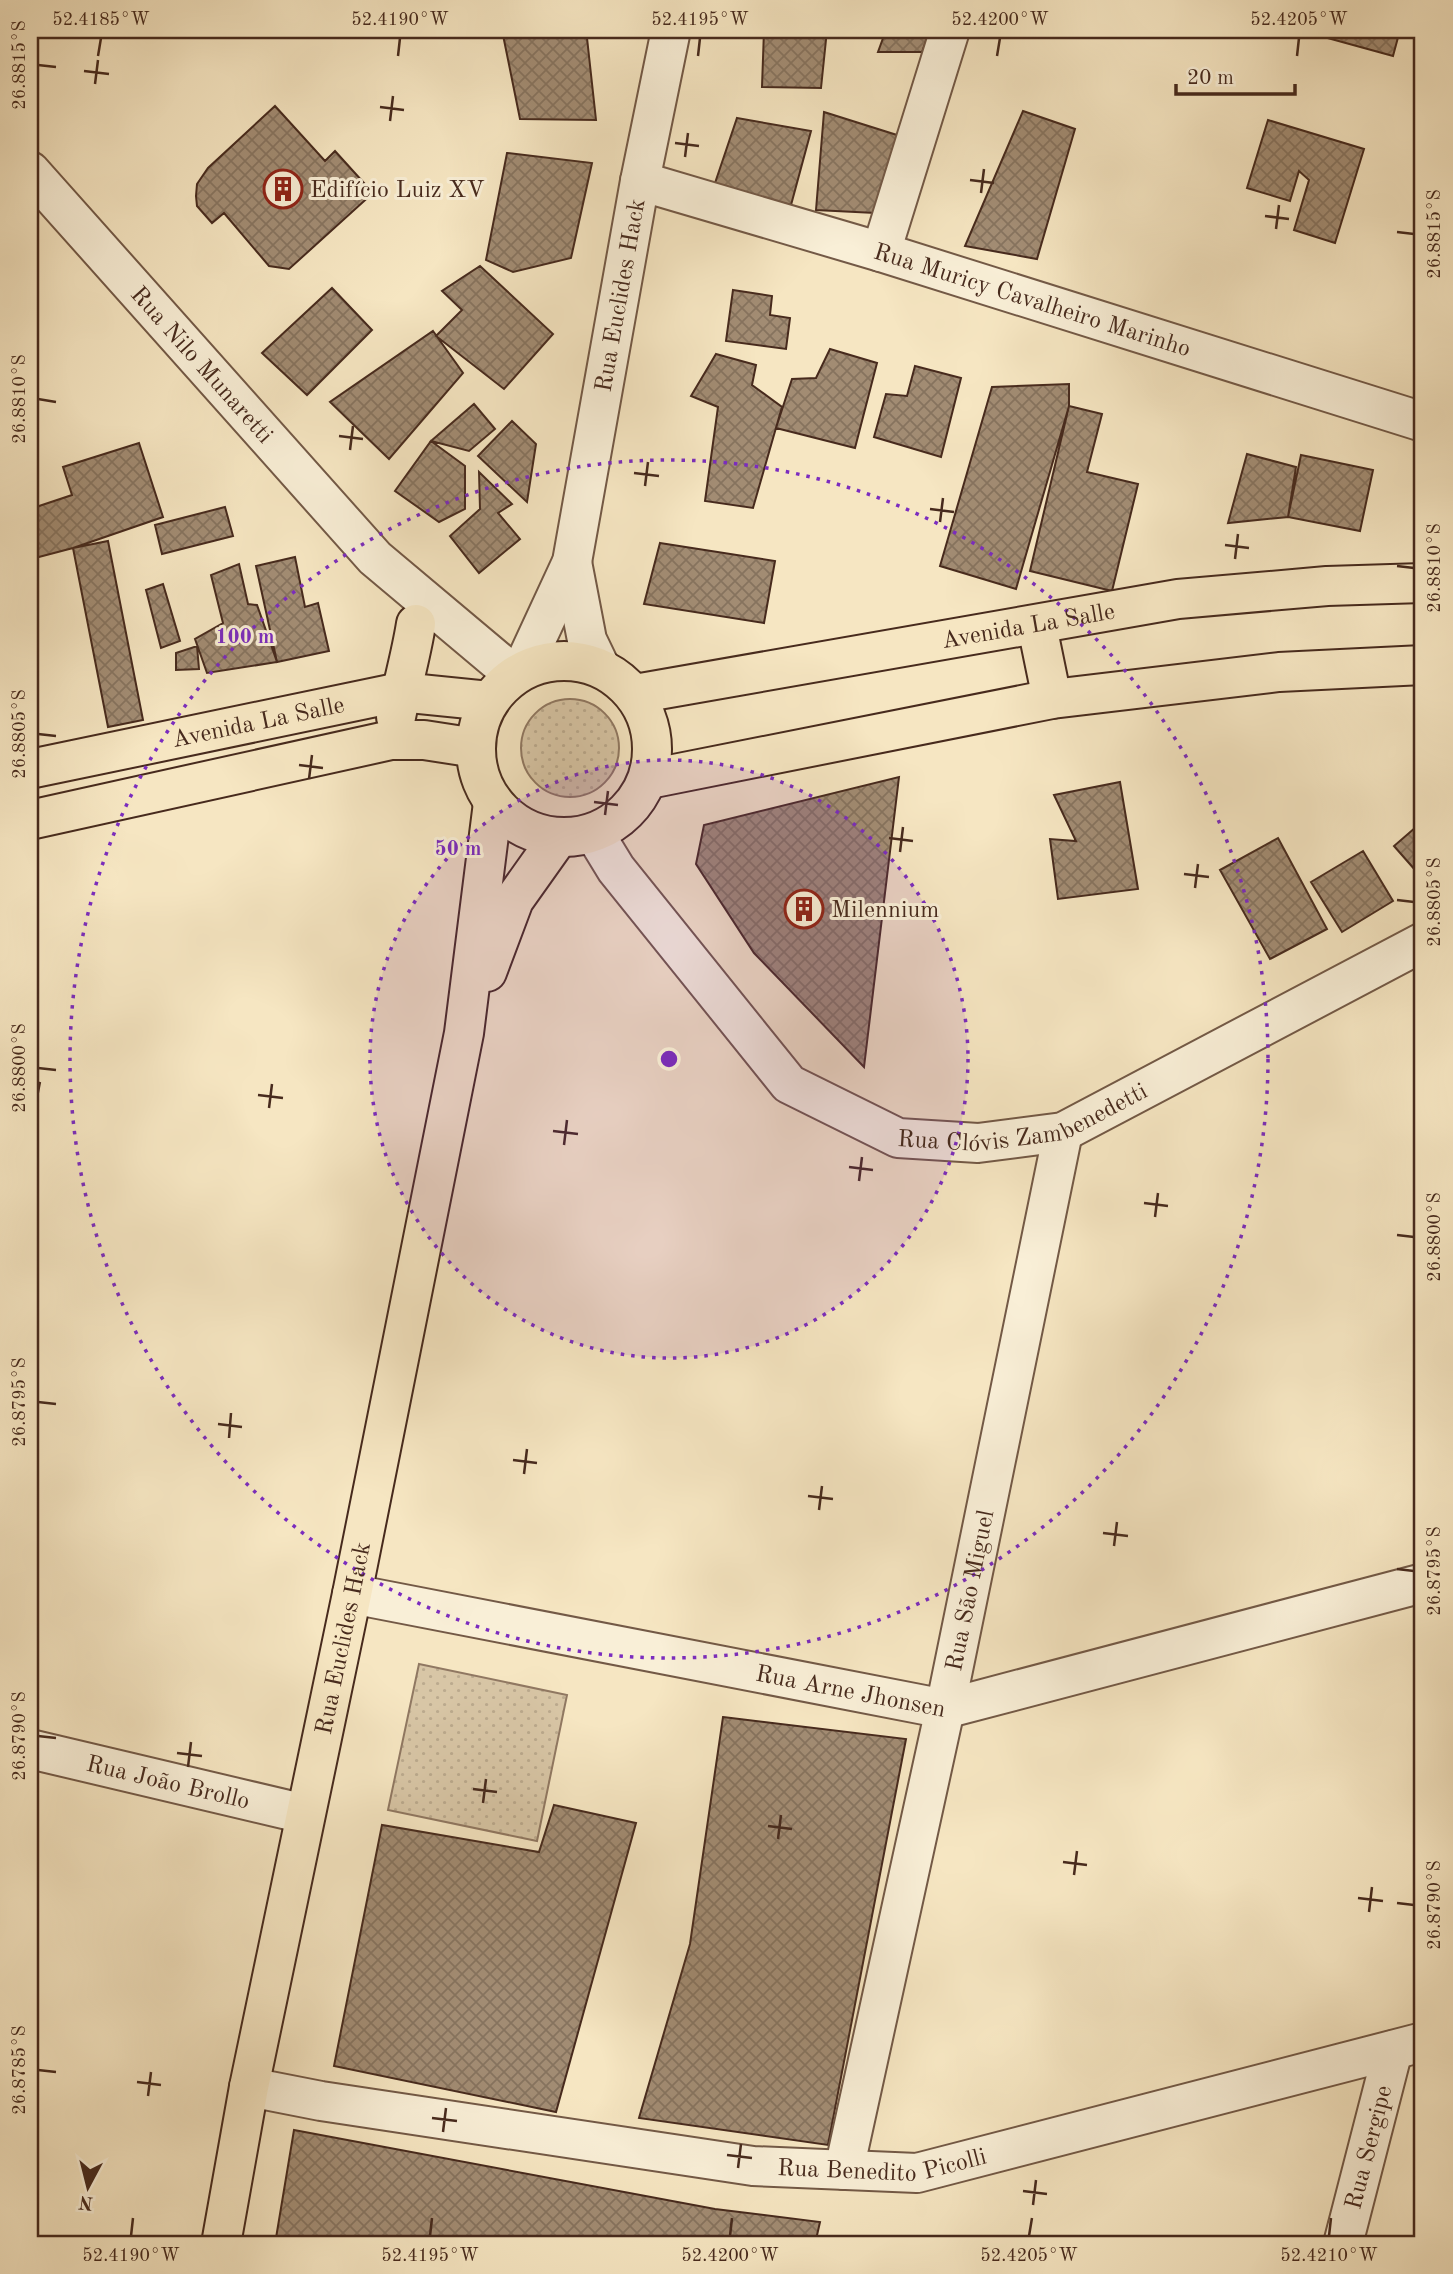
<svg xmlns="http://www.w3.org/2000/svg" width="1453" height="2274" viewBox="0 0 1453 2274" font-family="'Old Standard TT',serif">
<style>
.grass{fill:url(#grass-dots);stroke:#907862;stroke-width:2}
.building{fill:url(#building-cross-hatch);stroke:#472a1d;stroke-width:2}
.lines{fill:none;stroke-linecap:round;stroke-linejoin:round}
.minor-casing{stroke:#735946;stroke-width:42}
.major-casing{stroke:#472a1d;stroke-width:42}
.minor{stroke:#f9efd7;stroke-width:38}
.major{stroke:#f6e6c2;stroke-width:38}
.ticks{fill:none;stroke:#472a1d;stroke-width:2.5}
.ring{fill:none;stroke:#7b2cbf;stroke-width:3.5;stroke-dasharray:3.5 7}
.labels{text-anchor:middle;stroke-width:6;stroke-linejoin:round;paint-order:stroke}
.poi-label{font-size:24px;fill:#472a1d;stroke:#f9efd7;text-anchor:start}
.street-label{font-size:24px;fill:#472a1d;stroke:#f9efd7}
.centre{fill:#7b2cbf;stroke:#f9efd7;stroke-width:3.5}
.ring-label{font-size:21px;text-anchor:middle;font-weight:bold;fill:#7b2cbf;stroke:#f9efd7;stroke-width:6;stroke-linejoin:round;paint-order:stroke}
.neatline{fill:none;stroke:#472a1d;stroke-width:2.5}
.ticks-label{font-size:18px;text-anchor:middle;fill:#472a1d}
</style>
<defs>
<pattern id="grass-dots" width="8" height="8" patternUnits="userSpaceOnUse" patternTransform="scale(1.75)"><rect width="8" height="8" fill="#d8c6a6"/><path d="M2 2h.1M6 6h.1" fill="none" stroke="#bbaa8e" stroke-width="1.8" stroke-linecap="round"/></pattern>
<pattern id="building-cross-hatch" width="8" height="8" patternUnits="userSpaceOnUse" patternTransform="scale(1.75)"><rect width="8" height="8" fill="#a28c73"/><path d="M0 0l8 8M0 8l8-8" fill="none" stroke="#86735e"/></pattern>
</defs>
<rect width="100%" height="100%" fill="#f6e6c2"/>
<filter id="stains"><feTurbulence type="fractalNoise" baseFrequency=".00286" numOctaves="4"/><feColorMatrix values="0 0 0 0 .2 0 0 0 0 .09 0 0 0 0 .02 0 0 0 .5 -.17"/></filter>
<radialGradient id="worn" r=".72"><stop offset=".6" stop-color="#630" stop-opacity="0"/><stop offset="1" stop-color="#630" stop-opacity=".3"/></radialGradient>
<path class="grass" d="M521 748a49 49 0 1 1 98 0a49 49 0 1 1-98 0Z
M419 1664 567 1695 537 1841 388 1810Z"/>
<path class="building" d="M502 30 587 38 596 120 520 119Z
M764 30H827L821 88 762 87Z
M886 30H930L922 52H878Z
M1326 30H1400L1393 56 1324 37Z
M1423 53V82L1417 79Z
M275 106 325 161 335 151 373 193 289 269 269 266 224 213 212 223 197 206 196 196 197 184 208 168Z
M1023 111 1075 129 1037 259 965 246Z
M824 112 900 136 875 213 816 210Z
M737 118 811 131 791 205 714 186Z
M1268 120 1364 149 1335 243 1294 230 1309 180 1299 171 1290 201 1247 188Z
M507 153 592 163 571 258 513 272 486 260Z
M480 266 553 334 504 389 436 336 462 310 442 291Z
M332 288 372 330 307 395 262 353Z
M733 290 772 296 770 315 790 318 786 349 726 341Z
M433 331 463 373 389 459 330 402Z
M830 349 877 363 855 448 776 428 792 379 816 378Z
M716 354 756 365 752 385 782 407 753 508 705 501 718 407 691 396Z
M915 366 961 378 941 457 874 437 886 394 907 396Z
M1069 384V406L1016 589 940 566 992 387Z
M474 404 495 429 469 451 431 441Z
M1069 406 1102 414 1087 472 1138 484 1112 591 1030 571Z
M512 421 536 444 527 502 478 456Z
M431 441 465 466V509L439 522 395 491Z
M139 443 163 517 73 548 35 558 30 542V509L72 495 63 467Z
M1247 454 1296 467 1288 517 1228 523Z
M1301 455 1373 470 1360 531 1288 517Z
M479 472 512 504 498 513 520 539 479 573 450 536 480 509Z
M225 507 233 536 162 554 155 525Z
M108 541 143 720 108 727 73 548Z
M660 543 775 561 764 623 644 604Z
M295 557 305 607 318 603 329 651 277 662 256 566Z
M239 564 248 604 257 605 277 662 207 673 195 639 223 623 211 575Z
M163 584 180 641 161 648 146 590Z
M197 646 199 669 176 670V653Z
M899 777 864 1067 754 953 696 864 704 825Z
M1120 782 1138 889 1058 899 1050 839 1076 841 1054 795Z
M1423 821V879L1394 846Z
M1278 838 1327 929 1270 959 1220 870Z
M1363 851 1393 901 1342 932 1311 882Z
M30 1080 40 1083 31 1130 30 1129Z
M723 1717 906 1739 828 2145 639 2118 690 1944Z
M554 1805 636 1823 556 2112 334 2066 382 1825 539 1852Z
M294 2130 715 2209 820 2222 815 2244H275Z"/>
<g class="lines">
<defs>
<g id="minor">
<path id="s1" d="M30 171 375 558 513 674"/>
<path id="s2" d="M640 181 881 252 1423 422"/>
<path d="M881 252 950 30"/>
<path d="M572 562 587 640 600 667"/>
<path id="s3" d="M522 670 572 562 640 181 671 30"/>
<path id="s4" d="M594 833 616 869 789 1084 898 1138 978 1143 1063 1132 1423 942"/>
<path id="s5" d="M352 1594 945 1709 1423 1583"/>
<path id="s6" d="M30 1749 305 1814"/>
<path id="s7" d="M249 2087 321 2101 753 2166 917 2173 1423 2042"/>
<path id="s8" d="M844 2170 945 1709 1063 1132"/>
<path id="s9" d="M1343 2244 1393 2050"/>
</g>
<g id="major">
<path d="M1037 626 1052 699"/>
<circle cx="564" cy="749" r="88"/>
<path id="s10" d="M635 694 1178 599 1327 586 1423 583"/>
<path d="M396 717C402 686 411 656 416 624"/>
<path id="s11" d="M30 769 400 692 489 701"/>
<path d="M649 779 1052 699 1279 672 1423 665"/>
<path d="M30 820 391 740H424L476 748"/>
<path d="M487 972 514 900 558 838"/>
<path id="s12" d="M221 2244 249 2087 352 1594 464 1033 493 803"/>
</g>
</defs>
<use href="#minor" class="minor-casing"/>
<use href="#major" class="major-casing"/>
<use href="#minor" class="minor"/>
<use href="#major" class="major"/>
</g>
<path class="ticks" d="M98 56 101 38M398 56 400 38M698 56 700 38M997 56 1000 38M1297 56 1299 38M38 65 56 67M84 71 109 74M95 84 98 60M380 107 404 110M390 121 393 96M675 143 699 146M685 157 688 133M970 180 994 183M981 193 984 169M1265 216 1289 219M1276 229 1279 205M1397 232 1414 234M38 399 56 402M339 436 363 439M350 450 353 426M634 473 659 476M645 486 648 462M930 509 954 512M940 522 943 498M1225 545 1249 548M1235 559 1238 534M1397 566 1414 568M38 734 56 736M299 765 323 768M309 779 312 755M594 802 618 805M605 815 608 791M889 838 913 841M900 852 903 827M1184 874 1209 877M1195 888 1198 864M1397 900 1414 902M38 1068 56 1070M258 1095 283 1098M269 1108 272 1084M553 1131 578 1134M564 1145 567 1120M849 1167 873 1170M859 1181 862 1157M1144 1203 1168 1206M1155 1217 1158 1193M1397 1235 1414 1237M38 1402 56 1404M218 1424 242 1427M229 1438 231 1413M513 1460 537 1463M524 1474 527 1449M808 1496 833 1499M819 1510 822 1486M1103 1533 1128 1536M1114 1546 1117 1522M1397 1569 1414 1571M38 1736 56 1738M177 1753 202 1756M188 1767 191 1742M473 1789 497 1792M483 1803 486 1779M768 1826 792 1829M778 1839 781 1815M1063 1862 1087 1865M1074 1875 1077 1851M1358 1898 1383 1901M1397 1903 1414 1905M1369 1912 1372 1887M38 2070 56 2072M137 2082 161 2085M148 2096 151 2072M432 2118 457 2121M443 2132 446 2108M727 2155 752 2158M738 2168 741 2144M1023 2191 1047 2194M1033 2205 1036 2180M131 2236 133 2218M430 2236 432 2218M730 2236 732 2218M1029 2236 1032 2218M1329 2236 1331 2218"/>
<circle cx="669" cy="1059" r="299" fill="#7b2cbf" fill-opacity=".12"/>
<g class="ring">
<circle cx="669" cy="1059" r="299"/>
<circle cx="669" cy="1059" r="599"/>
</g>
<defs>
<symbol id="building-ring" viewBox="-11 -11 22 22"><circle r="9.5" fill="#f9efd7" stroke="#8f2418" stroke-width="1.5"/><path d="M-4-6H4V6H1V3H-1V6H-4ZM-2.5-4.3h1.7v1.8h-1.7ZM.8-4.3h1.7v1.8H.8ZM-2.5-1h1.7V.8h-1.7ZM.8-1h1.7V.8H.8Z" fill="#8f2418"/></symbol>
</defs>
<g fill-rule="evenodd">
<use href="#building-ring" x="261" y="167" width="44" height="44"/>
<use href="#building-ring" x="782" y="887" width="44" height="44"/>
</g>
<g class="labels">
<g class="poi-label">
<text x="310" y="197">Edifício Luiz XV</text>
<text x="831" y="917">Milennium</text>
</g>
<g class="street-label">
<text dy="8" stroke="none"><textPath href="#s3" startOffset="390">Rua Euclides Hack</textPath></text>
<text dy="8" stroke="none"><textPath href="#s2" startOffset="410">Rua Muricy Cavalheiro Marinho</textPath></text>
<text dy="8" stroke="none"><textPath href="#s1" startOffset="259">Rua Nilo Munaretti</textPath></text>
<text dy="8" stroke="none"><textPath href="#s10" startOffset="399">Avenida La Salle</textPath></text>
<text dy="8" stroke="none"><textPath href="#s11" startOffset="233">Avenida La Salle</textPath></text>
<text dy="8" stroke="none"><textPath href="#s4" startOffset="569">Rua Clóvis Zambenedetti</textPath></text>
<text dy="8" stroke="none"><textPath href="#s8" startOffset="593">Rua São Miguel</textPath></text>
<text dy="8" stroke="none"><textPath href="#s12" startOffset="618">Rua Euclides Hack</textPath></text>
<text dy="8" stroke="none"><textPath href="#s5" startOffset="508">Rua Arne Jhonsen</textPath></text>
<text dy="8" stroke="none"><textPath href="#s6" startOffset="142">Rua João Brollo</textPath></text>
<text dy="8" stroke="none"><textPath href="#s9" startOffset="100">Rua Sergipe</textPath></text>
<text dy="8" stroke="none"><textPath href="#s7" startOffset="640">Rua Benedito Picolli</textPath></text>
</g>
</g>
<circle cx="669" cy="1059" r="10" class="centre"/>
<g class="ring-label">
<text x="245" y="643">100 m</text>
<text x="458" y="855">50 m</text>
</g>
<rect width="1453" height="2274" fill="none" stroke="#f6e6c2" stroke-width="77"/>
<g transform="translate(88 2187) rotate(187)" stroke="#f9efd7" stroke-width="5" paint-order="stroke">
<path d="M0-5L12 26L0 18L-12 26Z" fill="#472a1d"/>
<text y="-10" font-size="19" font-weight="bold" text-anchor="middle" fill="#472a1d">N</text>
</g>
<path d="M1176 84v10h119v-10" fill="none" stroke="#472a1d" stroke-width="3.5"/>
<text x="1187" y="84" font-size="21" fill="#472a1d" stroke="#f9efd7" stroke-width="5" paint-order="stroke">20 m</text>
<rect x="38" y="38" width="1376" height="2198" class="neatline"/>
<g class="ticks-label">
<text x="101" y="25">52.4185°W</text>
<text x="400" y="25">52.4190°W</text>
<text x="700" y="25">52.4195°W</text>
<text x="1000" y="25">52.4200°W</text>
<text x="1299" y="25">52.4205°W</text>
<text transform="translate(19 65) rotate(-90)" y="6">26.8815°S</text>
<text transform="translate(1434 234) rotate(-90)" y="6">26.8815°S</text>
<text transform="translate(19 399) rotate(-90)" y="6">26.8810°S</text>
<text transform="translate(1434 568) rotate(-90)" y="6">26.8810°S</text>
<text transform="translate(19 734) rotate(-90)" y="6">26.8805°S</text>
<text transform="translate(1434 902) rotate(-90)" y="6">26.8805°S</text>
<text transform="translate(19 1068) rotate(-90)" y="6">26.8800°S</text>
<text transform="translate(1434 1237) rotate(-90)" y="6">26.8800°S</text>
<text transform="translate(19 1402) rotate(-90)" y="6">26.8795°S</text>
<text transform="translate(1434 1571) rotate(-90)" y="6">26.8795°S</text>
<text transform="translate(19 1736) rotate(-90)" y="6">26.8790°S</text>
<text transform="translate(1434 1905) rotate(-90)" y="6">26.8790°S</text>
<text transform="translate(19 2070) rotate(-90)" y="6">26.8785°S</text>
<text x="131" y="2261">52.4190°W</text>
<text x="430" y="2261">52.4195°W</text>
<text x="730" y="2261">52.4200°W</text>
<text x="1029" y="2261">52.4205°W</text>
<text x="1329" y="2261">52.4210°W</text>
</g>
<rect width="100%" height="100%" filter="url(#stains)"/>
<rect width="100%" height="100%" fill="url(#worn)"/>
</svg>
